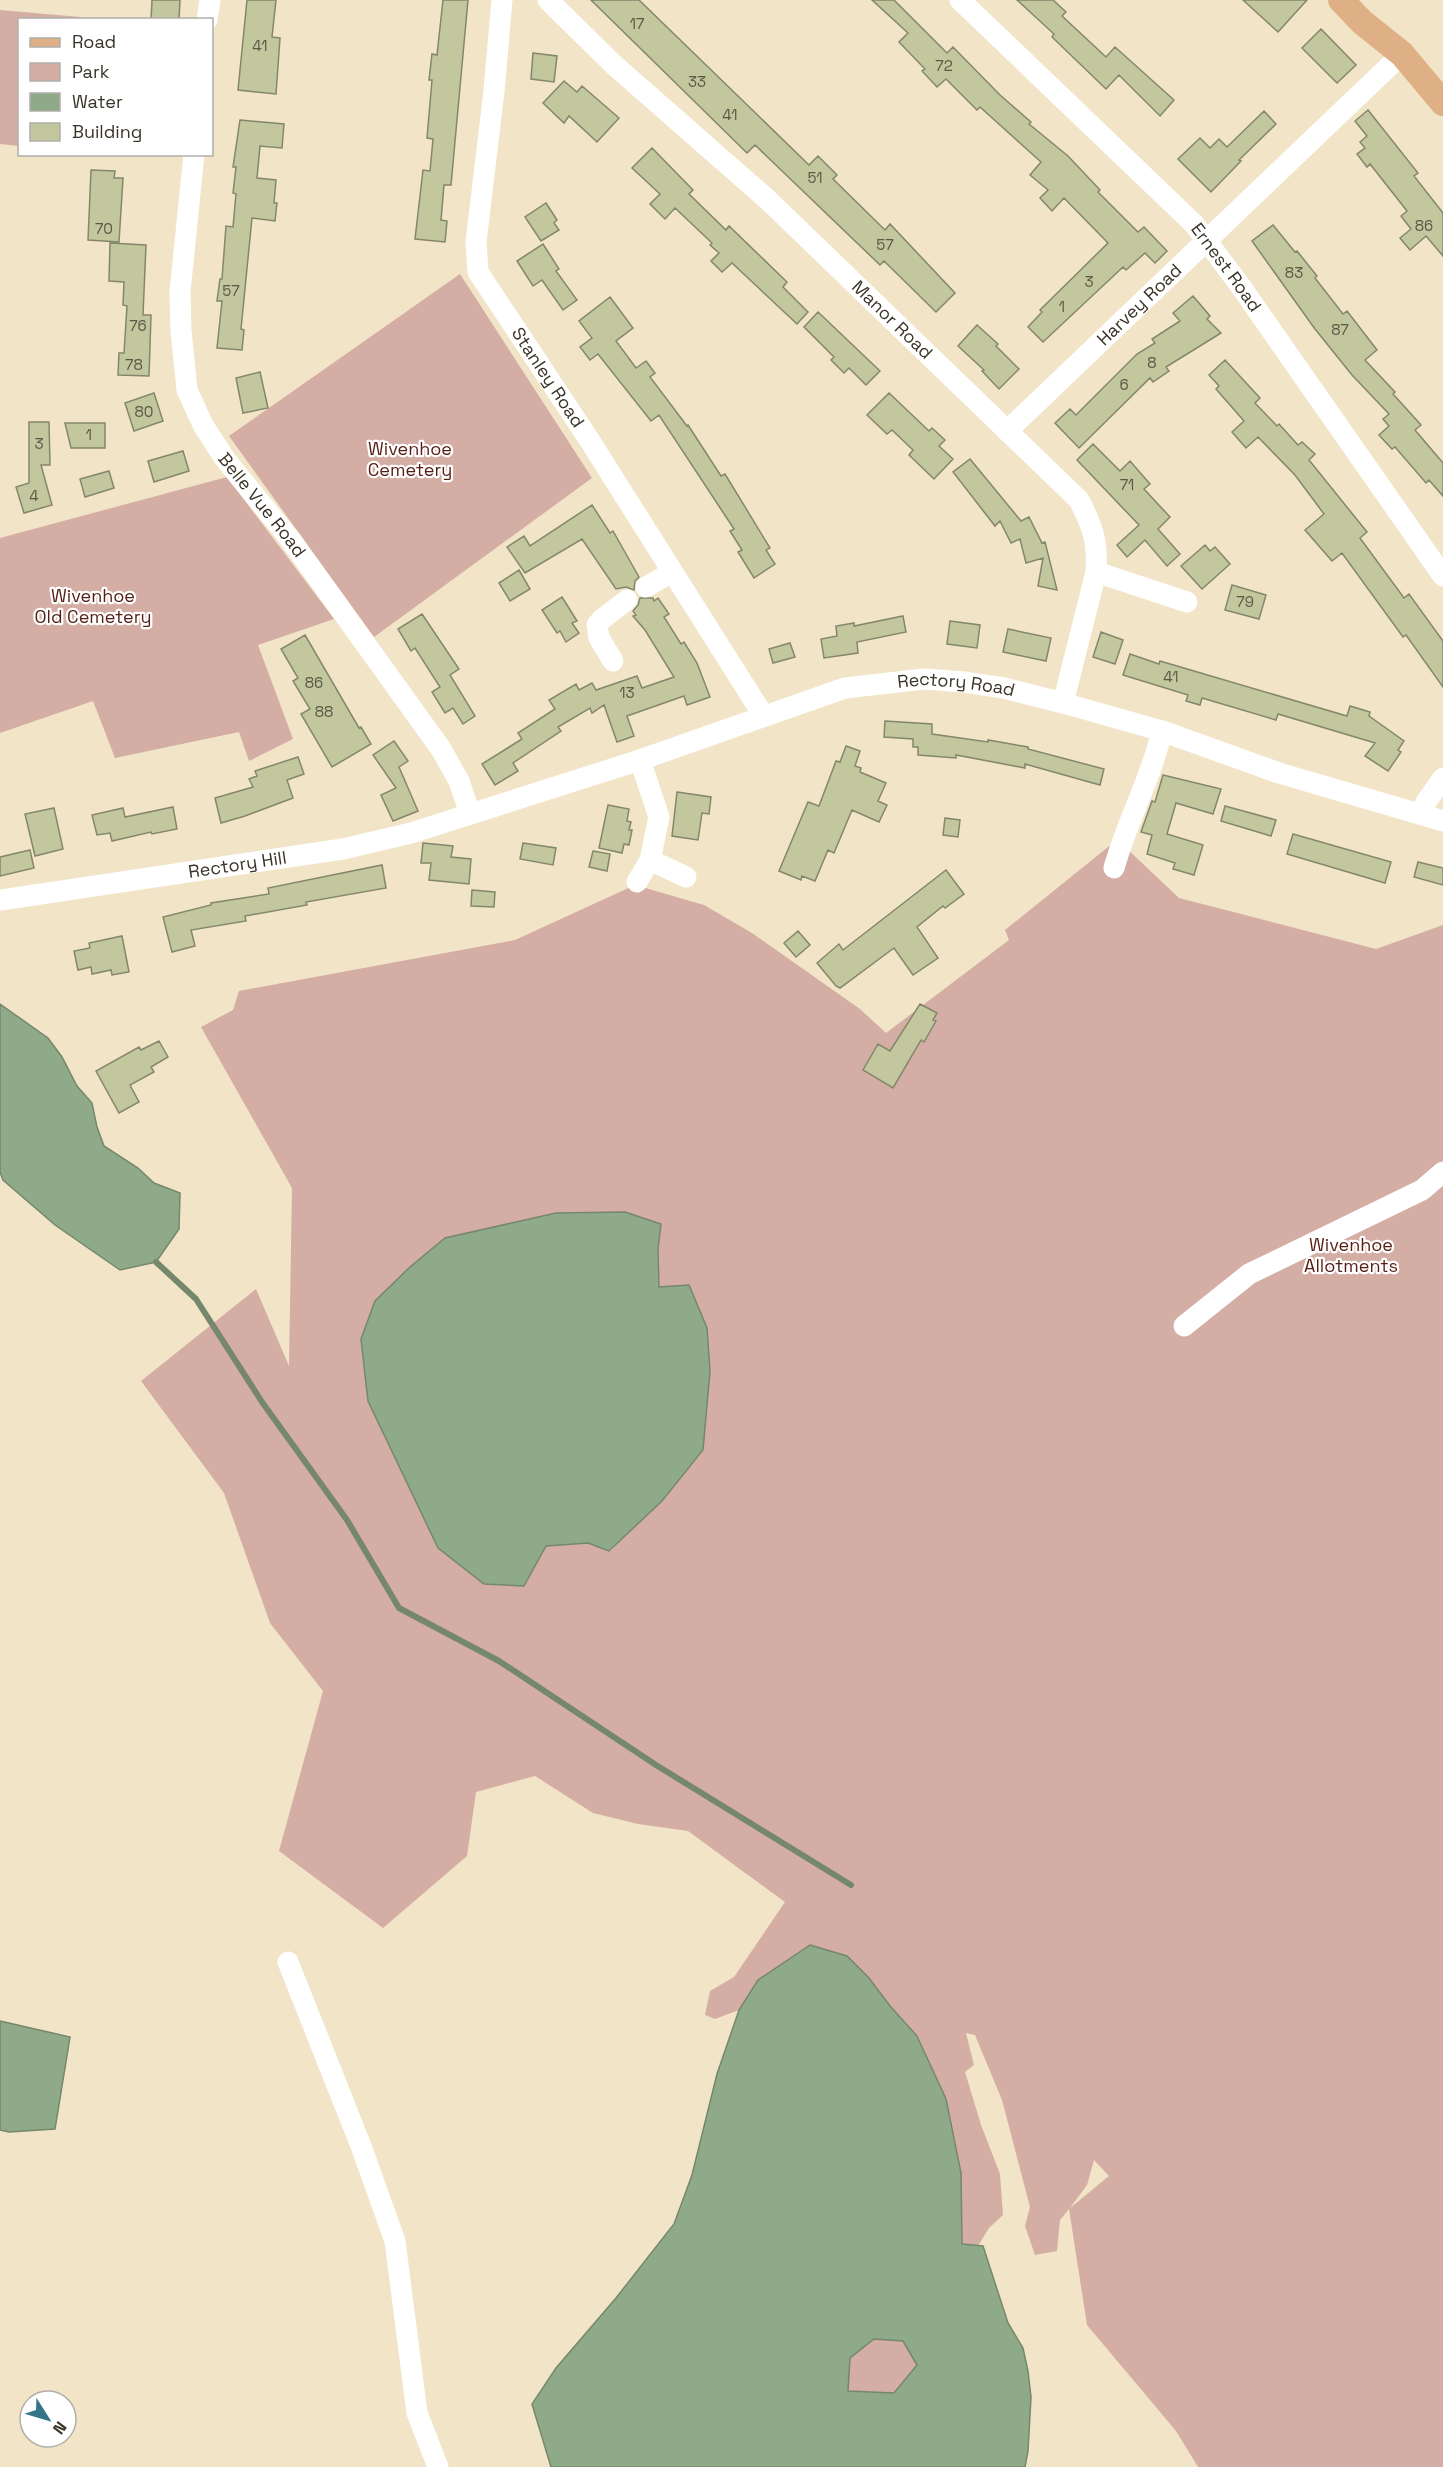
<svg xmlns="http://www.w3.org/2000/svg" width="1443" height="2467" viewBox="0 0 1443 2467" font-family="'Space Grotesk',sans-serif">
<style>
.green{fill:#d4ada4;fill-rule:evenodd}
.water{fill:#8faa89;stroke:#75876c;stroke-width:1.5;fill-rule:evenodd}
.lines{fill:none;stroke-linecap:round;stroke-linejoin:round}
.stream{stroke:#75876c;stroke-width:6}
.building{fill:#c2c79e;stroke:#84876b;stroke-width:1.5}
.minor{stroke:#fff;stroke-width:21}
.major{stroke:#dfb086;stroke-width:26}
.labels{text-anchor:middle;stroke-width:4.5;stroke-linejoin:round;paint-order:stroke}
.number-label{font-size:15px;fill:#5b5946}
.street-label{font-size:18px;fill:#393428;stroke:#fff}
.park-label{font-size:18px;fill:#551d13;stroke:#fff}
</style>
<rect width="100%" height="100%" fill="#f2e4c7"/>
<path class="green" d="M0 10 80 17 79 20H20L19 146 0 144Z
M460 274 592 478 374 637 229 436Z
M227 477 334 619 258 645 293 739 249 761 239 732 115 758 93 701 0 733V538Z
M1113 843 1124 846 1179 898 1376 949 1443 925V2467H1198L1176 2431 1087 2325 1069 2209 1060 2220 1057 2251 1035 2255 1025 2226 1030 2207 1002 2100 975 2035 966 2033 974 2065 965 2072 981 2125 1000 2174 1003 2215 989 2228 978 2246 962 2244 961 2173 946 2099 918 2036 890 2006 869 1978 758 1980 739 2010 715 2019 705 2015 710 1991 734 1977 785 1902 688 1831 638 1824 593 1813 535 1776 476 1792 467 1856 383 1928 279 1851 323 1691 270 1623 224 1493 141 1381 256 1289 289 1366 292 1188 201 1027 233 1010 239 991 515 940 635 885 704 905 752 933 860 1009 886 1033 1009 940 1005 930ZM625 1212 661 1224 658 1249 659 1287 704 1450 662 1501 610 1551 588 1542 546 1546 438 1548 368 1401 445 1238 596 1213ZM1094 2160 1109 2176 1070 2208 1087 2185Z
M874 2339 903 2341 917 2365 894 2393 848 2391 850 2358Z"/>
<path class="water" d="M0 1004 48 1038 62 1057 77 1086 92 1103 97 1127 104 1146 138 1168 154 1183 180 1193 179 1229 156 1262 120 1270 55 1225 3 1180 0 1172Z
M625 1212 661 1224 658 1249 659 1287 689 1285 707 1328 710 1371 703 1450 662 1501 609 1551 588 1543 546 1546 524 1586 484 1584 438 1548 368 1401 361 1339 375 1301 410 1267 445 1238 556 1213Z
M810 1945 847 1956 869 1978 890 2006 917 2036 946 2099 961 2173 962 2244 983 2246 1008 2323 1023 2348 1028 2371 1031 2397 1028 2451 1025 2467H551L532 2404 556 2368 616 2298 674 2224 692 2175 717 2074 739 2010 758 1980ZM874 2339 903 2341 917 2365 894 2393 848 2391 850 2358Z
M0 2021 70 2037 55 2129 9 2132 0 2130Z"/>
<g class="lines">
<path class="stream" d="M156 1262 196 1299 262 1402 347 1520 399 1608 499 1661 656 1765 851 1885"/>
</g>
<path class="building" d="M152 0H180L179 20H151Z
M247 0H276L272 37 280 38 276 94 238 90Z
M443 0H468L451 185H444L441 220 447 221 445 242 415 239 423 170 430 171 433 139 427 138 432 80H429L432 54 437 55Z
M591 0H639L809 165 818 156 837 175 833 179 885 230 890 224 955 293 936 312 884 261 880 265 755 145 747 153Z
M872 0H894L947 53 953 47 1000 95 1031 122 1029 124 1068 156 1100 190 1098 192 1138 232 1144 227 1167 251 1155 263 1145 253 1126 270 1123 267 1043 342 1028 327 1042 312 1040 310 1108 243 1064 198 1052 211 1040 198 1048 190 1030 175 1041 162 980 107 977 110 946 79 937 87 922 71 925 69 899 42 908 33Z
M1017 0H1053L1066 12 1062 16 1106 57 1115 47 1174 100 1160 116 1119 75 1106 89 1052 37 1054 34Z
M1243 0H1307L1278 32Z
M1321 29 1356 65 1337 83 1302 48Z
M533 53 557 56 554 82 531 79Z
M564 81 577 92 582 86 619 118 597 142 569 116 564 123 543 103Z
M1368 110 1418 173 1414 176 1443 213V256L1426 236 1410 250 1400 238 1411 229 1401 216 1407 211 1370 164 1367 167 1357 154 1365 148 1360 142 1367 136 1355 121Z
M1264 111 1276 124 1239 160 1241 161 1211 192 1178 159 1200 138 1210 148 1219 139 1227 147Z
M240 120 284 124 282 148 260 146 257 178 276 180 274 203H277L275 221 252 218 241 329 244 330 242 350 217 348 222 301H217L220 279H222L226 226 233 227 236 194 233 193 236 167H233Z
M652 148 693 190 689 194 726 230 729 226 787 282 783 287 808 312 797 324 732 263 722 272 711 261 719 253 710 245 712 243 675 208 665 219 650 204 660 194 632 168Z
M91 170 115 171 114 178H123L119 242 88 240Z
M546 203 557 220 554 223 559 230 541 241 525 217Z
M1273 225 1295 252 1297 251 1317 276 1315 278 1343 314 1347 311 1377 350 1365 360 1395 392 1393 394 1421 425 1415 430 1443 463V496L1429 480 1426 483 1395 447 1392 449 1379 435 1389 426 1383 419 1389 414 1352 375 1315 329 1252 241Z
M110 243 146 245 143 315H151L149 376 118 375 119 353H124L127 306 123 305 124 282 109 281Z
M543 244 559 269 556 271 577 300 563 310 542 280 533 286 517 261Z
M1193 296 1210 316 1207 319 1221 333 1166 367 1169 371 1153 382 1150 378 1079 448 1055 423 1070 409 1076 415 1137 354 1155 343 1152 339 1180 321 1173 313Z
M610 297 633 328 616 341 636 368 646 361 655 373 650 377 687 426 688 425 721 476 725 474 770 548 766 550 775 564 754 578 738 552 742 550 730 531 734 529 659 415 651 421 598 354 590 360 580 347 592 338 579 321Z
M818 312 880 371 866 385 849 368 844 373 831 360 834 357 804 327Z
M977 325 998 344 996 346 1019 369 999 389 982 371 984 370 958 346Z
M1225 360 1260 398 1255 403 1277 426 1279 424 1298 445 1302 442 1315 454 1309 460 1367 532 1360 538 1404 598 1409 594 1443 641V687L1406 635 1403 637 1342 553 1332 561 1305 530 1324 514 1295 475 1258 437 1246 448 1232 432 1244 421 1216 389 1219 386 1209 375Z
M260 372 268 408 243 413 236 378Z
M154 393 163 421 134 431 125 403Z
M889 393 929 431 932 428 945 440 939 446 953 459 934 479 909 455 913 450 892 430 887 434 867 415Z
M29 422H49L50 465H41L52 505 24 513 16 487 29 483Z
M65 423H105V448H71Z
M1093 444 1120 471 1130 461 1150 484 1144 489 1170 517 1158 529 1180 554 1167 566 1145 540 1127 557 1117 545 1139 525 1077 460Z
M183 451 189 471 154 482 148 461Z
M970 459 1021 521 1029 517 1042 543 1045 542 1057 590 1038 586 1043 558 1026 563 1020 539 1011 543 1000 521 995 526 953 472Z
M109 471 114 488 85 497 80 479Z
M592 505 610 533 613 531 639 577 635 581 634 590 626 587 616 589 582 539 525 573 507 547 524 536 530 546Z
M1205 545 1210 551 1215 547 1230 564 1202 589 1181 566Z
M519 570 530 589 510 601 499 583Z
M1232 585 1266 595 1259 619 1225 610Z
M562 597 577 621 572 623 579 633 566 642 560 631 557 633 542 610Z
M640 598H653L654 601 658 598 669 614 664 617 681 644 684 642 697 663 710 697 687 705 684 696 627 716 634 736 617 742 604 705 592 713 590 708 558 727 561 731 513 763 518 771 495 785 482 764 522 739 518 733 555 709 549 700 576 684 579 690 592 683 596 690 637 676 642 688 674 677 645 630 633 616 636 615 633 611 638 605Z
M422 614 459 669 450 675 475 716 463 724 453 708 445 713 432 692 440 687 415 648 411 651 398 629Z
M903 616 906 632 857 642 858 653 824 658 821 639 837 636 836 626 854 623V626Z
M950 621 980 625 977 648 947 644Z
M1008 629 1051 638 1046 661 1003 652Z
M1101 632 1123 640 1115 664 1093 657Z
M305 635 359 728 361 727 371 744 332 767 301 714 310 709 293 681 298 678 281 649Z
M790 643 795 657 773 663 769 649Z
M1130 654 1159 664 1160 661 1347 716 1350 706 1370 712 1369 716 1404 741 1398 750 1401 752 1388 771 1365 756 1375 743 1278 714 1276 720 1202 698 1200 705 1186 701 1188 695 1123 675Z
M885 721 932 724V734L988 742V740L1028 747V749L1104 769 1100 785 1025 764V768L956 755V758L918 755V747H913V739L884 737Z
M394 741 408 761 399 767 418 811 393 821 381 795 396 788 373 755Z
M846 746 860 751 855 766 861 768 860 772 886 783 878 801 887 805 879 822 852 810 834 853 828 850 815 881 802 876 801 880 779 871 808 802 819 806 836 761 840 762Z
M298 757 304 774 287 780 293 798 245 816 221 823 215 798 253 787 249 779 257 776 255 771Z
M1163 775 1221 789 1213 814 1176 803 1167 834 1203 845 1194 875 1173 869 1175 863 1147 854 1152 835 1141 832 1152 801 1155 802Z
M677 792 711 797 709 814 702 813 698 840 672 836Z
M608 805 629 809 627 821 631 822 629 830H632L629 845 624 844 622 853 599 848Z
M1225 806 1276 820 1271 836 1221 821Z
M173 807 177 829 152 834 151 832 112 841 110 833 97 835 92 815 123 808 125 817Z
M54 808 63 849 35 856 25 814Z
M945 818 960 820 958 837 943 835Z
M1293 834 1391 862 1385 883 1287 854Z
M423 843 453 846 451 857 471 859 469 884 429 880 431 863H421Z
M523 843 556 848 553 865 520 859Z
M30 850 34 868 0 876V857Z
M593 851 610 854 607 871 589 867Z
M1418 862 1443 868V885L1414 877Z
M382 865 386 888 306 902 307 905 245 916 246 921 191 930 195 946 172 952 163 917 211 905V903L269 894 268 888Z
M946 870 964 894 945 908 943 906 917 927 938 958 913 975 894 948 840 988 836 986 817 963 839 944 843 950Z
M472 890 495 892 494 907 471 906Z
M798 931 810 945 796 957 784 943Z
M122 936 129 972 112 975 111 970 92 974 91 967 78 970 74 951 90 948 89 943Z
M920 1004 937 1013 933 1020 936 1021 924 1042 921 1040 893 1088 863 1070 878 1044 890 1051Z
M159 1041 168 1057 151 1067 154 1072 130 1085 139 1102 119 1113 96 1071 139 1047 141 1050Z"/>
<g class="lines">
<g class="minor">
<path id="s1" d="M502 0 494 91 476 242 478 272 590 441 763 715"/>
<path id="s2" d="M548 0 613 64 767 199 1079 500C1093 527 1098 542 1096 572L1063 703"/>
<path id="s3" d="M960 0 1194 224 1239 284 1443 576"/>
<path d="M207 20 210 0"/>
<path id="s4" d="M194 154 180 292 181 331 187 390 203 425 225 459 290 539 441 749 459 781 470 814"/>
<path id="s5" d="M1007 431 1402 54"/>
<path d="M1096 572 1187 602"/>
<path d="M646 587 672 572"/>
<path d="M613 661 599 638 597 625 602 619 627 600"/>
<path d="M1422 814 1426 802 1443 778"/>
<path d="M650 860 686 877"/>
<path d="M1114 868C1127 821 1151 779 1162 731"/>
<path d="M637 882 650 860 659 817 640 760"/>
<path id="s6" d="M0 900 343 849 411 833 640 760 845 688 924 679 964 682 1004 688 1063 703 1162 731 1279 773 1443 821"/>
<path d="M1184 1326 1249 1274 1422 1190 1443 1172"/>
<path d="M288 1962 361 2146 395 2241 417 2413 438 2467"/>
</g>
<path class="major" d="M1341 0 1362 22 1402 54 1443 103"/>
</g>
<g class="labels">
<g class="number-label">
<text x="637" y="29">17</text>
<text x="260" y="51">41</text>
<text x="944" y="71">72</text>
<text x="697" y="87">33</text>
<text x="730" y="120">41</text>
<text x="815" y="183">51</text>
<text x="1424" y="231">86</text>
<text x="104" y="234">70</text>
<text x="885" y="250">57</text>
<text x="1294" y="278">83</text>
<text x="1089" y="287">3</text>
<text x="231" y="296">57</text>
<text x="1062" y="312">1</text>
<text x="138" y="331">76</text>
<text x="1340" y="335">87</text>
<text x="1152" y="368">8</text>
<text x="134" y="370">78</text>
<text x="1124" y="390">6</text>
<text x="144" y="417">80</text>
<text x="89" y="440">1</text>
<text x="39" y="449">3</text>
<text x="1127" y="490">71</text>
<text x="34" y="501">4</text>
<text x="1245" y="607">79</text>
<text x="1171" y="682">41</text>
<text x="314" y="688">86</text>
<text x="627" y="698">13</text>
<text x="324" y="717">88</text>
</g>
<g class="street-label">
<text dy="6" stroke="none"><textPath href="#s3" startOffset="378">Ernest Road</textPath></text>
<text dy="6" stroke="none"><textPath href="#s5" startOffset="183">Harvey Road</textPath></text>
<text dy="6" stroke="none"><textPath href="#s2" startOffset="470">Manor Road</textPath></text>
<text dy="6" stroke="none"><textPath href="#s1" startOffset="400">Stanley Road</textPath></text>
<text dy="6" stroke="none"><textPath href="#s4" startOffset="375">Belle Vue Road</textPath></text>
<text dy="6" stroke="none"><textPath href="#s6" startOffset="986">Rectory Road</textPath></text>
<text dy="6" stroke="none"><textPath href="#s6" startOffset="240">Rectory Hill</textPath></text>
</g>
<g class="park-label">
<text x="410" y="455">Wivenhoe<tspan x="410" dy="21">Cemetery</tspan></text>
<text x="93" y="602">Wivenhoe<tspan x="93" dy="21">Old Cemetery</tspan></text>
<text x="1351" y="1251">Wivenhoe<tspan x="1351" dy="21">Allotments</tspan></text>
</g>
</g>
<rect x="18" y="18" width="195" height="138" fill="#ffffff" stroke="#b0aea9" stroke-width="1.5"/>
<rect x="30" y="38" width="30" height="9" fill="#dfb086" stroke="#b0aea9" stroke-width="1.5"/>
<text x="72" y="48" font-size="18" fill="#393428">Road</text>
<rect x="30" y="63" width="30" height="18" fill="#d4ada4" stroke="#b0aea9" stroke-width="1.5"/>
<text x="72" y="78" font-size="18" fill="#393428">Park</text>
<rect x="30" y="93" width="30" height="18" fill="#8faa89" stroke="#b0aea9" stroke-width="1.5"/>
<text x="72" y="108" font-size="18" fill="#393428">Water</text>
<rect x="30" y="123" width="30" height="18" fill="#c2c79e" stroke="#b0aea9" stroke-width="1.5"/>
<text x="72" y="138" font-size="18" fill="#393428">Building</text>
<g transform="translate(48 2419) rotate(127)"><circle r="28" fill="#ffffff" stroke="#b0aea9" stroke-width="1.5"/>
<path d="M0-4.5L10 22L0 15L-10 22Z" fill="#357589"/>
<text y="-9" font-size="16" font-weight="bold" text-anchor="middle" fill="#393428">N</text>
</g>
</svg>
